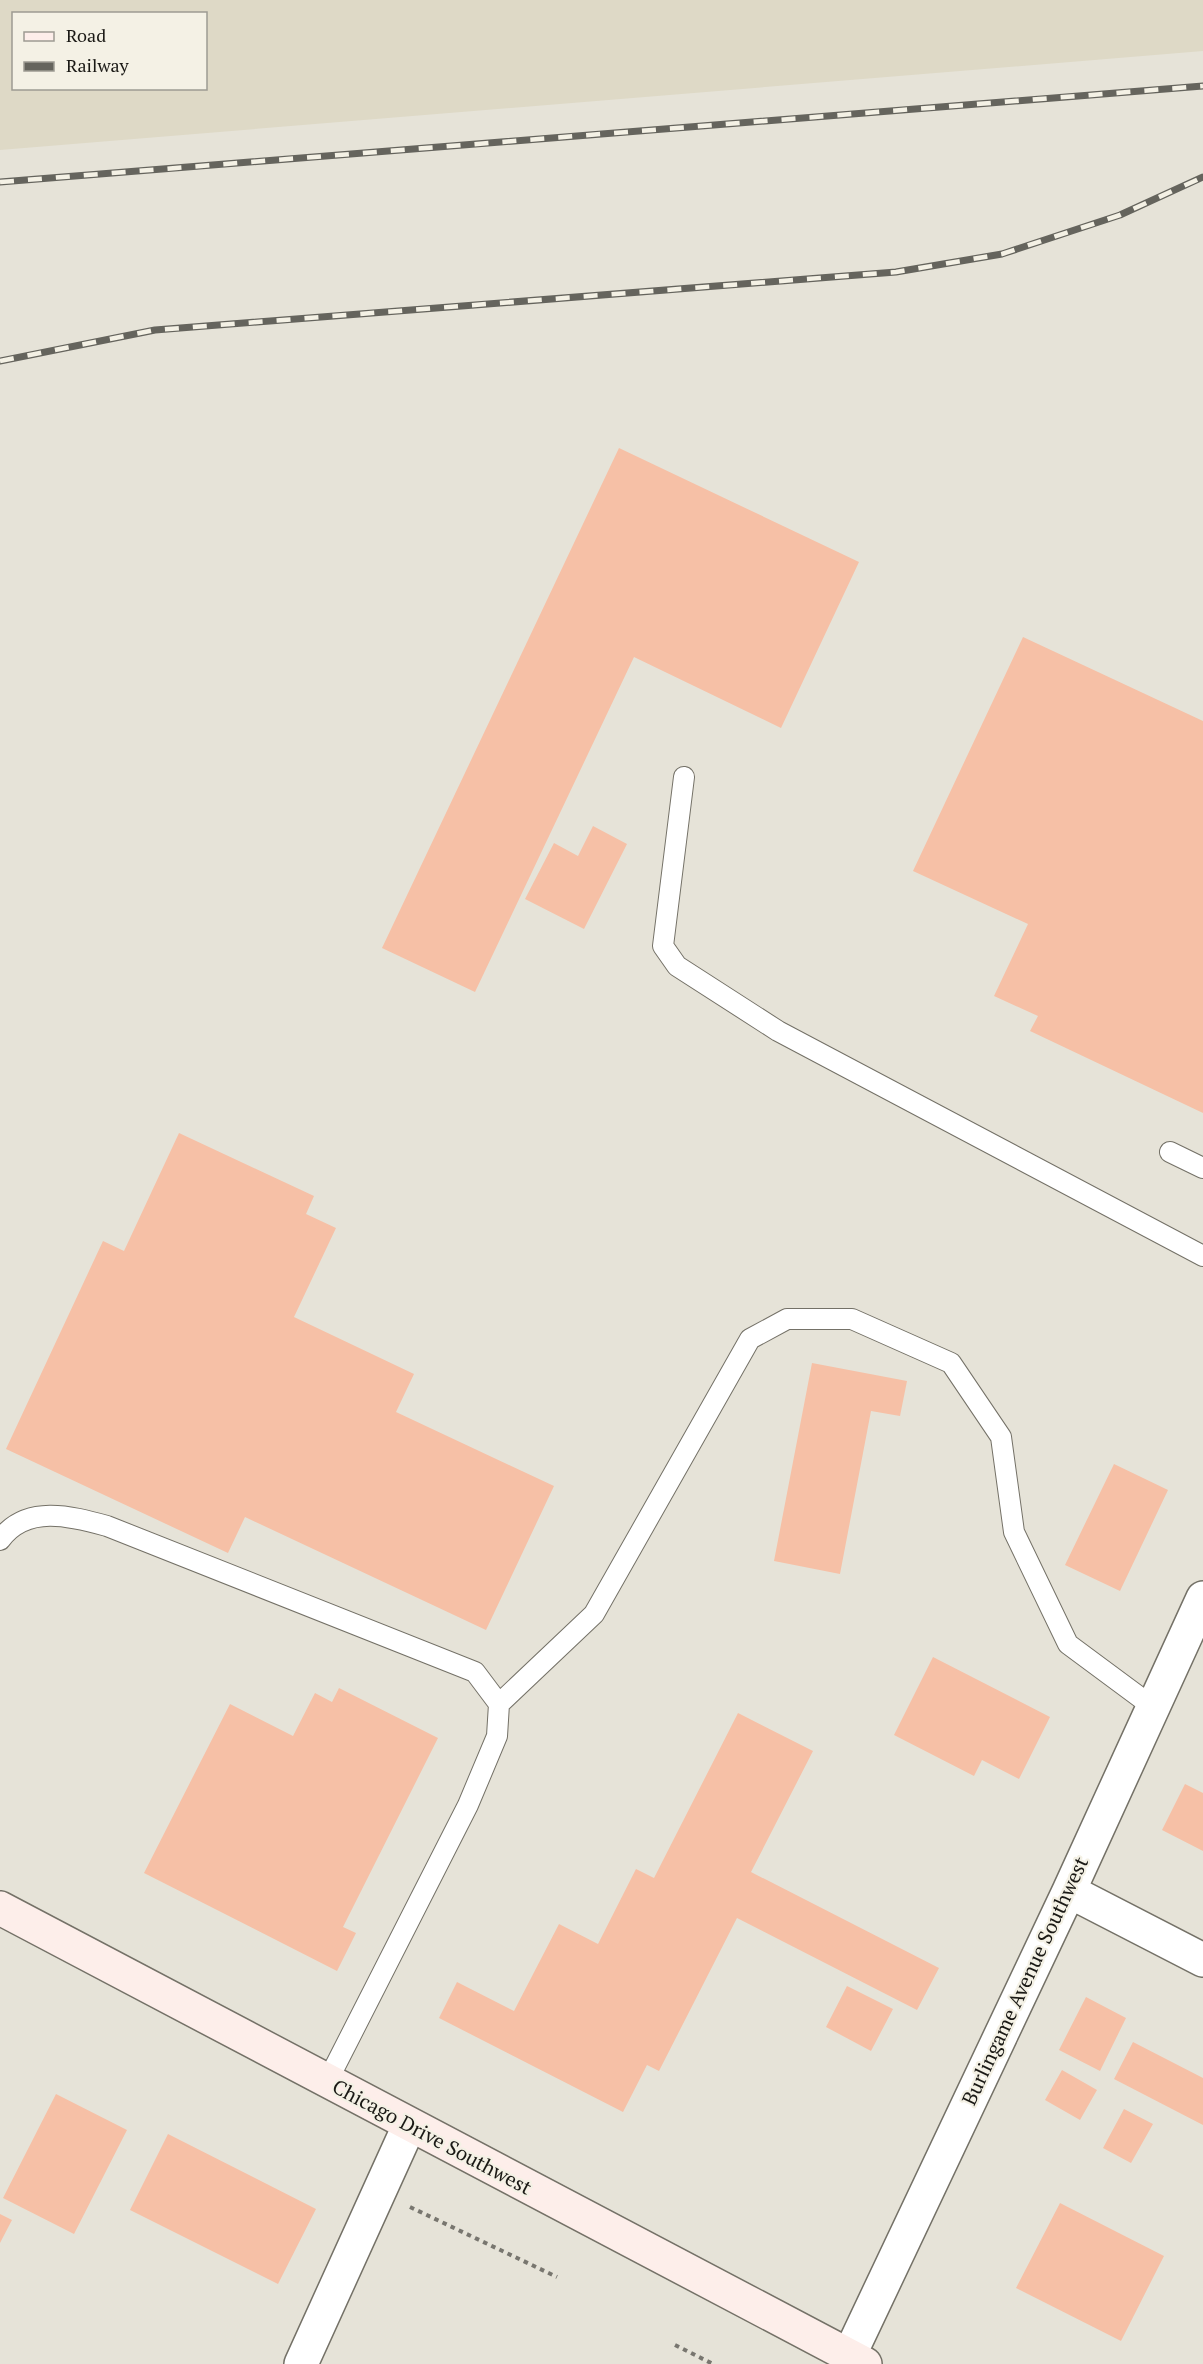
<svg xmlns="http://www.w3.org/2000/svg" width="1203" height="2364" viewBox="0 0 1203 2364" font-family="'PT Serif',serif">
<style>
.built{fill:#ded9c6;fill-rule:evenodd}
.building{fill:#f6c0a6}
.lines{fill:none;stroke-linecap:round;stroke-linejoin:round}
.lane-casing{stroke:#747167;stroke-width:22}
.street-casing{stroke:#747167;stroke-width:36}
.secondary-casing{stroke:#747167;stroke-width:36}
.path{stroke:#78766f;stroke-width:4;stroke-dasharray:4.5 4.5;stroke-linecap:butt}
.lane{stroke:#fff;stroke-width:20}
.street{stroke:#fff;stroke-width:33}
.secondary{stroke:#fdeeea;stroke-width:33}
.rail-casing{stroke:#65645d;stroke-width:7}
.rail{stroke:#f4f1e5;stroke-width:4.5;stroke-dasharray:14;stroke-linecap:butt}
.labels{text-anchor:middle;stroke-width:4.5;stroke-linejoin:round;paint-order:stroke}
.street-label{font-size:20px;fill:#1a1915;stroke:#f4f1e5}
</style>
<rect width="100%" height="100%" fill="#e6e3d8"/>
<path class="built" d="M0 0H1203V51L0 150ZM14 14H206V88H14Z"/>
<path class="building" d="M619 448 859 562 781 728 634 657 475 992 382 948Z
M1023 637 1203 721V1113L1030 1031 1038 1016 994 996 1028 924 913 871Z
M593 826 627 844 584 929 525 899 554 843 578 856Z
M179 1133 314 1196 306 1214 336 1228 294 1317 414 1374 396 1412 554 1486 486 1630 245 1517 228 1553 6 1449 103 1241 124 1251Z
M812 1363 907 1381 900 1416 871 1411 840 1574 774 1561Z
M1114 1464 1168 1490 1120 1591 1065 1565Z
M933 1657 1050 1717 1019 1779 982 1760 974 1776 894 1735Z
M339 1688 438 1738 343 1927 356 1933 337 1971 144 1873 230 1704 293 1736 315 1693 332 1702Z
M738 1713 813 1751 751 1872 939 1968 917 2010 737 1918 659 2071 647 2065 623 2112 439 2018 457 1982 514 2011 559 1924 598 1944 636 1869 654 1878Z
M1185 1784 1203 1793V1851L1162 1830Z
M847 1986 893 2009 871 2051 826 2027Z
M1086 1997 1126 2018 1100 2071 1059 2050Z
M1133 2042 1203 2078V2125L1114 2079Z
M1062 2070 1097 2090 1080 2120 1045 2100Z
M56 2094 127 2130 74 2234 3 2198Z
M1124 2109 1153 2124 1131 2163 1103 2148Z
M168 2134 316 2209 278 2284 130 2210Z
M1060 2203 1164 2256 1121 2341 1016 2288Z
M0 2214 12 2220 0 2243Z"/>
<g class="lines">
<defs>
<path id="lane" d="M684 777 663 946 677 966 778 1031 1203 1256
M1170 1152 1203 1168
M0 1540C26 1504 71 1516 107 1526L475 1672 499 1704 497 1736 468 1805 327 2082
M499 1704 594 1614 750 1339 787 1319H852L951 1363 1001 1437 1014 1532 1068 1644 1153 1707"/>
<path id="street" d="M1069 1891 1203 1960
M849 2356 1069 1891 1203 1598
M301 2364 409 2126"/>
<path id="secondary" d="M0 1908 865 2364"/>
</defs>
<use href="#lane" class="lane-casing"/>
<use href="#street" class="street-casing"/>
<use href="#secondary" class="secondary-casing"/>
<path class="path" d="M410 2207 557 2277
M675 2345 713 2364"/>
<use href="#lane" class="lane"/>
<use href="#street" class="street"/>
<use href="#secondary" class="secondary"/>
<defs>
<path id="rail" d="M0 182 1203 86
M0 361 155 330 896 272 1002 254 1120 215 1203 177"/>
</defs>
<use href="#rail" class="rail-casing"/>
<use href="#rail" class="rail"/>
</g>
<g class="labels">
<g class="street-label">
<text transform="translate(1025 1981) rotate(-65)" y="7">Burlingame Avenue Southwest</text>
<text transform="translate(432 2137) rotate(28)" y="7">Chicago Drive Southwest</text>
</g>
</g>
<rect x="12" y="12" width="195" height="78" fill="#f4f1e5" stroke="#9d9b92" stroke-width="1.5"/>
<rect x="24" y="32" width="30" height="9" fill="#fdeeea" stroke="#9d9b92" stroke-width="1.5"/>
<text x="66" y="42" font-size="18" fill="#1a1915">Road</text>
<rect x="24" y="62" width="30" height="9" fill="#65645d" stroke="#9d9b92" stroke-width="1.5"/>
<text x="66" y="72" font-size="18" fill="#1a1915">Railway</text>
</svg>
